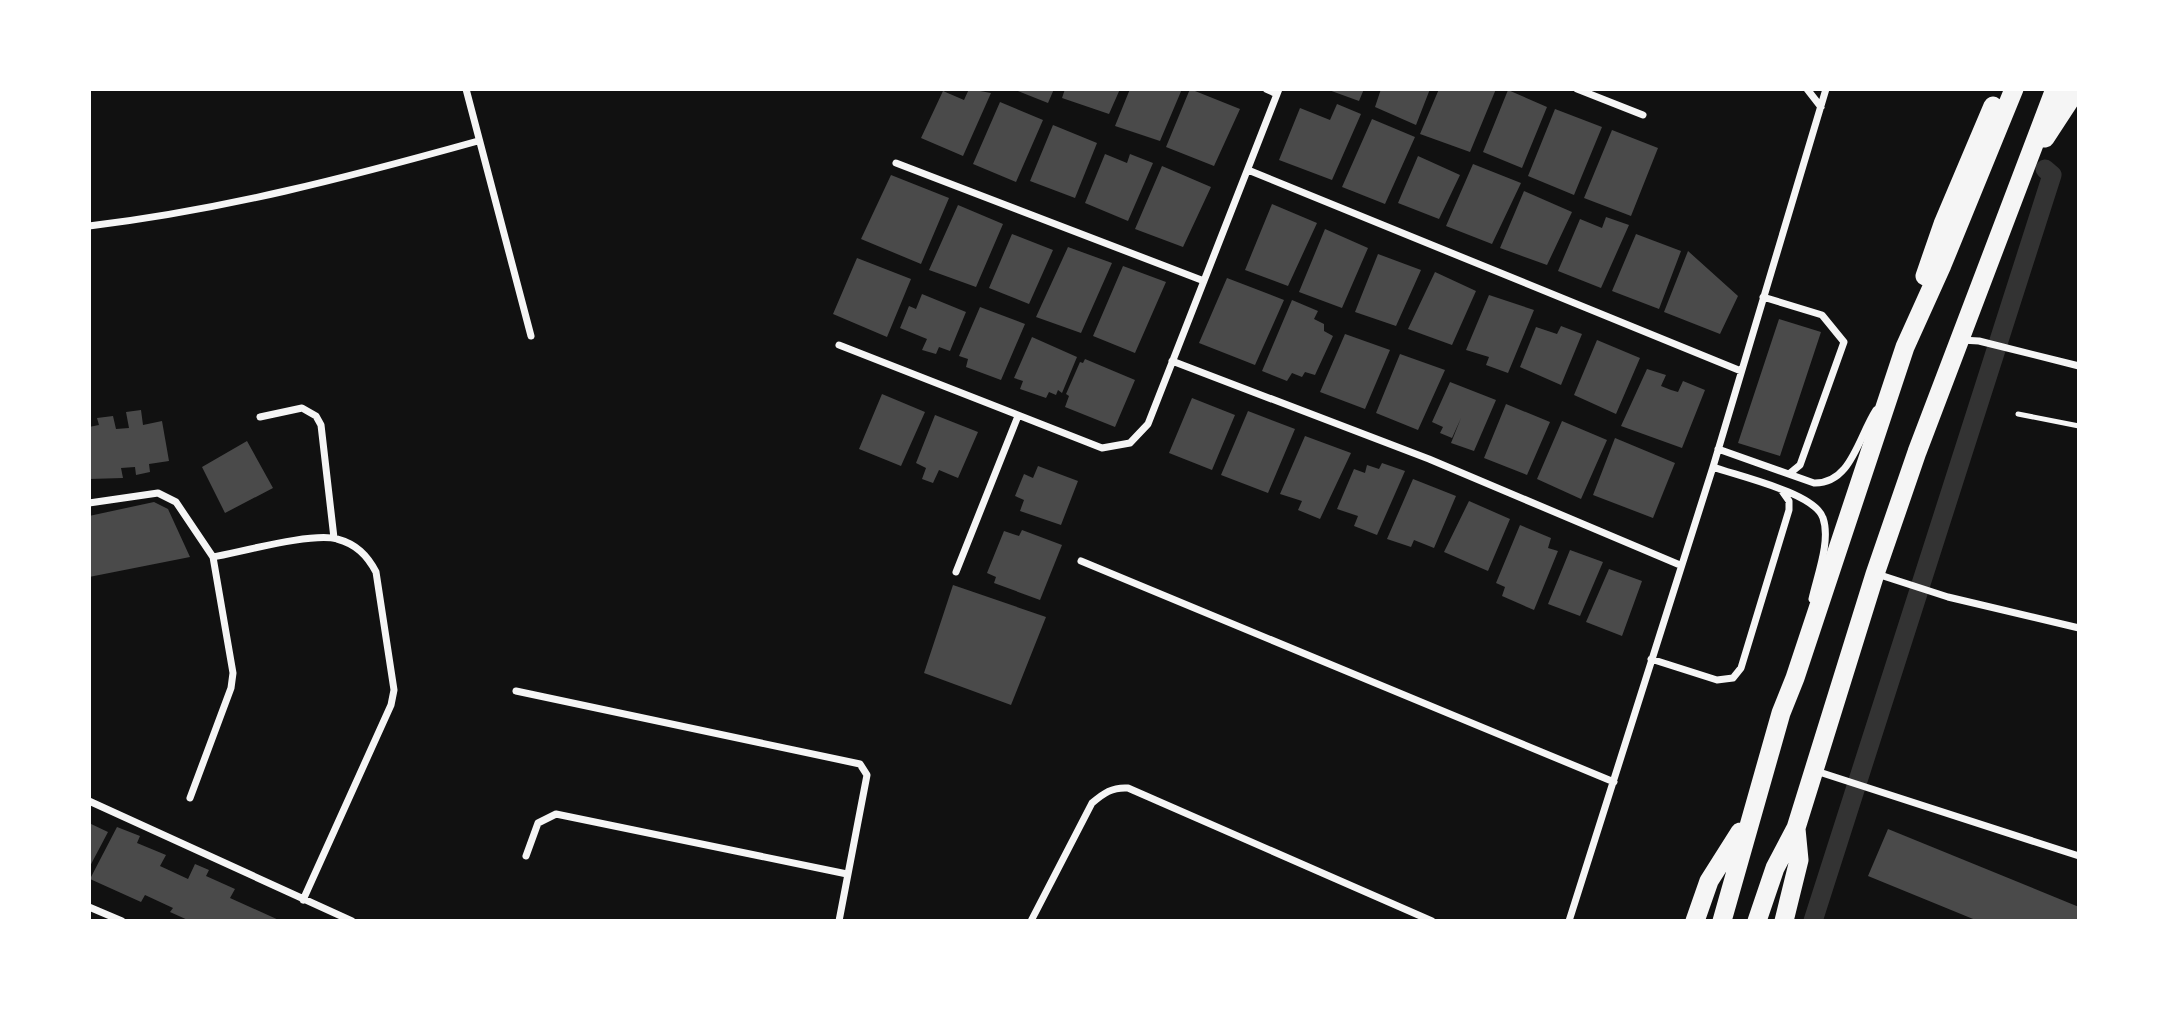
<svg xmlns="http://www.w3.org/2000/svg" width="2168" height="1010" font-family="'DM Sans',sans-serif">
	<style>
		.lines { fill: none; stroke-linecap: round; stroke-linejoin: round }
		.canal { stroke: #333; stroke-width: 19 }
		.building { fill: #4a4a4a }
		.service { stroke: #f5f5f5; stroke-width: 5 }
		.minor { stroke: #f5f5f5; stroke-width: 7 }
		.trunk { stroke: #f5f5f5; stroke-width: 19 }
	</style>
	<rect width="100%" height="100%" fill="#111"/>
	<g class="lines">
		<!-- canal -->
		<path class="canal" d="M1813 921 2052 175 2045 169"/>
	</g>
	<!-- building -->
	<path class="building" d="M969 89 991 93 963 156 921 138 943 91 964 100Z
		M1013 89H1054L1048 103Z
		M1065 89H1120L1109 114 1062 98Z
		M1130 89H1182L1160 141 1115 126Z
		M1190 89 1240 109 1214 166 1166 147Z
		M1326 89H1364L1359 101Z
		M1381 89H1430L1416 125 1375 107Z
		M1439 89H1496L1470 152 1420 134Z
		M1508 90 1547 107 1522 168 1483 152Z
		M1000 102 1043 120 1016 182 973 164Z
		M1337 104 1361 114 1332 180 1279 160 1300 108 1330 120Z
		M1555 109 1602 127 1574 195 1528 176Z
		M1372 119 1415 137 1385 204 1342 187Z
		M1053 125 1097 143 1075 198 1030 181Z
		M1612 130 1658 148 1631 216 1584 198Z
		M1105 154 1127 163 1130 154 1153 163 1128 221 1085 203Z
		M1418 156 1460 175 1439 219 1398 203Z
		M1473 164 1521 183 1492 244 1446 226Z
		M1162 166 1211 187 1183 247 1135 229Z
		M891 175 949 198 921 264 861 239Z
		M1524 191 1572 212 1547 265 1500 248Z
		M1272 204 1317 223 1288 286 1245 270Z
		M958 205 1003 224 976 287 929 270Z
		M1606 217 1629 225 1601 288 1558 271 1580 219 1602 228Z
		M1325 229 1368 248 1342 308 1299 292Z
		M1012 234 1053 250 1029 304 989 288Z
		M1636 234 1681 251 1659 309 1612 291Z
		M1068 247 1112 263 1081 333 1036 317Z
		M1688 251 1738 296 1720 334 1664 312Z
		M1378 254 1421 270 1396 326 1355 312Z
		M857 258 911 279 887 337 833 314Z
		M1123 266 1166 282 1135 353 1093 336Z
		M1435 272 1476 291 1452 345 1408 329Z
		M1227 278 1284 300 1255 365 1199 343Z
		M922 294 966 312 950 351 939 347 936 354 922 350 927 339 900 328 909 306 916 309Z
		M1489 295 1534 310 1508 373 1486 365 1489 357 1466 350Z
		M1292 300 1318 311 1314 319 1324 324V331L1333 336 1315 375 1305 372 1302 377 1292 373 1287 381 1262 371Z
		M980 307 1025 324 1001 380 966 367 968 359 959 356Z
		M1779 319 1821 332 1780 456 1738 443Z
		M1561 326 1582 334 1561 385 1520 367 1536 327 1557 334Z
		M1345 334 1390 350 1365 409 1320 392Z
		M1032 337 1077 357 1062 393 1058 390 1056 395 1049 392 1046 398 1020 389 1023 381 1014 378Z
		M1597 340 1640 358 1616 414 1574 395Z
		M1400 354 1445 370 1418 430 1376 413Z
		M1085 359 1135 380 1115 427 1065 407 1069 396 1066 394 1080 362 1083 363Z
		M1647 369 1666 375 1661 386 1671 390 1678 392 1683 381 1705 390 1682 448 1621 426Z
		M1450 382 1496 400 1474 451 1451 443 1461 418 1452 438 1440 433 1443 427 1432 422Z
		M882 394 925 412 901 466 859 449Z
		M1192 398 1235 415 1212 470 1169 453Z
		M1506 404 1550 422 1527 475 1484 458Z
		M141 410 143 425 162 421 169 461 149 464 150 472 136 475 135 467 121 468 123 478 89 479V427L99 425 97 418 113 416 116 429 129 428 126 412Z
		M1248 411 1295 429 1268 493 1221 475Z
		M935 415 978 432 958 478 939 470 933 483 922 479 926 468 916 463Z
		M1562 421 1607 440 1581 499 1537 479Z
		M1305 436 1351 453 1320 519 1298 510 1302 501 1280 494Z
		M1615 438 1675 463 1653 518 1593 495Z
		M247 441 273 488 225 513 202 467Z
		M1382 463 1405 471 1377 535 1354 526 1358 516 1337 509 1354 469 1365 473 1367 465 1379 469Z
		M1038 466 1078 481 1061 525 1020 511 1024 500 1015 496 1024 474 1033 478Z
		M1413 479 1456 496 1434 548 1414 540 1411 547 1387 539Z
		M1469 501 1510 519 1488 571 1444 552Z
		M154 502 168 509 190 557 89 577V516Z
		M1520 525 1551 538 1548 548 1558 551 1534 610 1502 596 1505 587 1496 583Z
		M1022 530 1062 545 1040 600 994 583 996 577 987 573 1004 531 1019 536Z
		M1570 550 1603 562 1580 616 1548 604Z
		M1609 569 1642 581 1622 636 1586 622Z
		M953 585 1046 617 1011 705 924 673Z
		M89 823 108 832 89 868Z
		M117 827 140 836 137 843 166 855 160 866 188 879 195 864 209 870 206 876 235 889 230 898 281 921H190L170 912 173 908 145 895 141 902 90 879Z
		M1888 829 2079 907V921H1978L1868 876Z"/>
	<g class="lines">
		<!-- service -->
		<path class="service" d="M2018 414 2079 426"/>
		<!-- minor -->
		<path class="minor" d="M466 89 531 336
			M1266 89 1277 94
			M1577 89 1643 115
			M1807 89 1821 107
			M896 163 1204 281
			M1248 170 1741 371
			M89 226C223 210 349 177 478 141
			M1763 297 1822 315 1844 342 1800 465 1789 474
			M1961 340 1979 341 2079 366
			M839 345 1102 448 1130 443 1148 424 1279 89
			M1172 361 1429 459 1680 565
			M260 417 302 408 316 416 321 425 334 538
			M1718 449 1814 483C1851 484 1858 438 1876 410
			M1713 467C1738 476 1815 493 1823 518 1831 541 1817 576 1812 599
			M89 503 158 493 176 502 213 557 233 673 231 688 190 798
			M213 557C241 552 313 532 337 539 356 544 367 555 376 572L394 690 391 705 303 900
			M1081 561 1614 782
			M956 572 1018 416
			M1877 574 1948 597 2079 628
			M1651 659 1717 680 1733 678 1741 668 1789 510V501L1782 491
			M516 691 860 764 867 775 839 921
			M1816 771 2079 856
			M89 801 352 921
			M526 856 538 823 556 814 847 874
			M89 907 122 921
			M1031 921 1092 803C1104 793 1112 787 1128 788L1432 921
			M1569 921 1713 467 1826 89"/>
		<!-- trunk -->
		<path class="trunk" d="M2045 138 2077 89
			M1925 276 1943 224 1993 106
			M1695 921 1709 881 1740 832
			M1722 921 1781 713 1795 678 1905 347 1942 265 2014 89
			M1757 921 1775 868 1796 828 1875 574 1917 452 2055 89
			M1784 921 1799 860 1796 829"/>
	</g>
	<!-- border -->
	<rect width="2168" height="1010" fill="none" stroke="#ffffff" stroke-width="182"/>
</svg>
